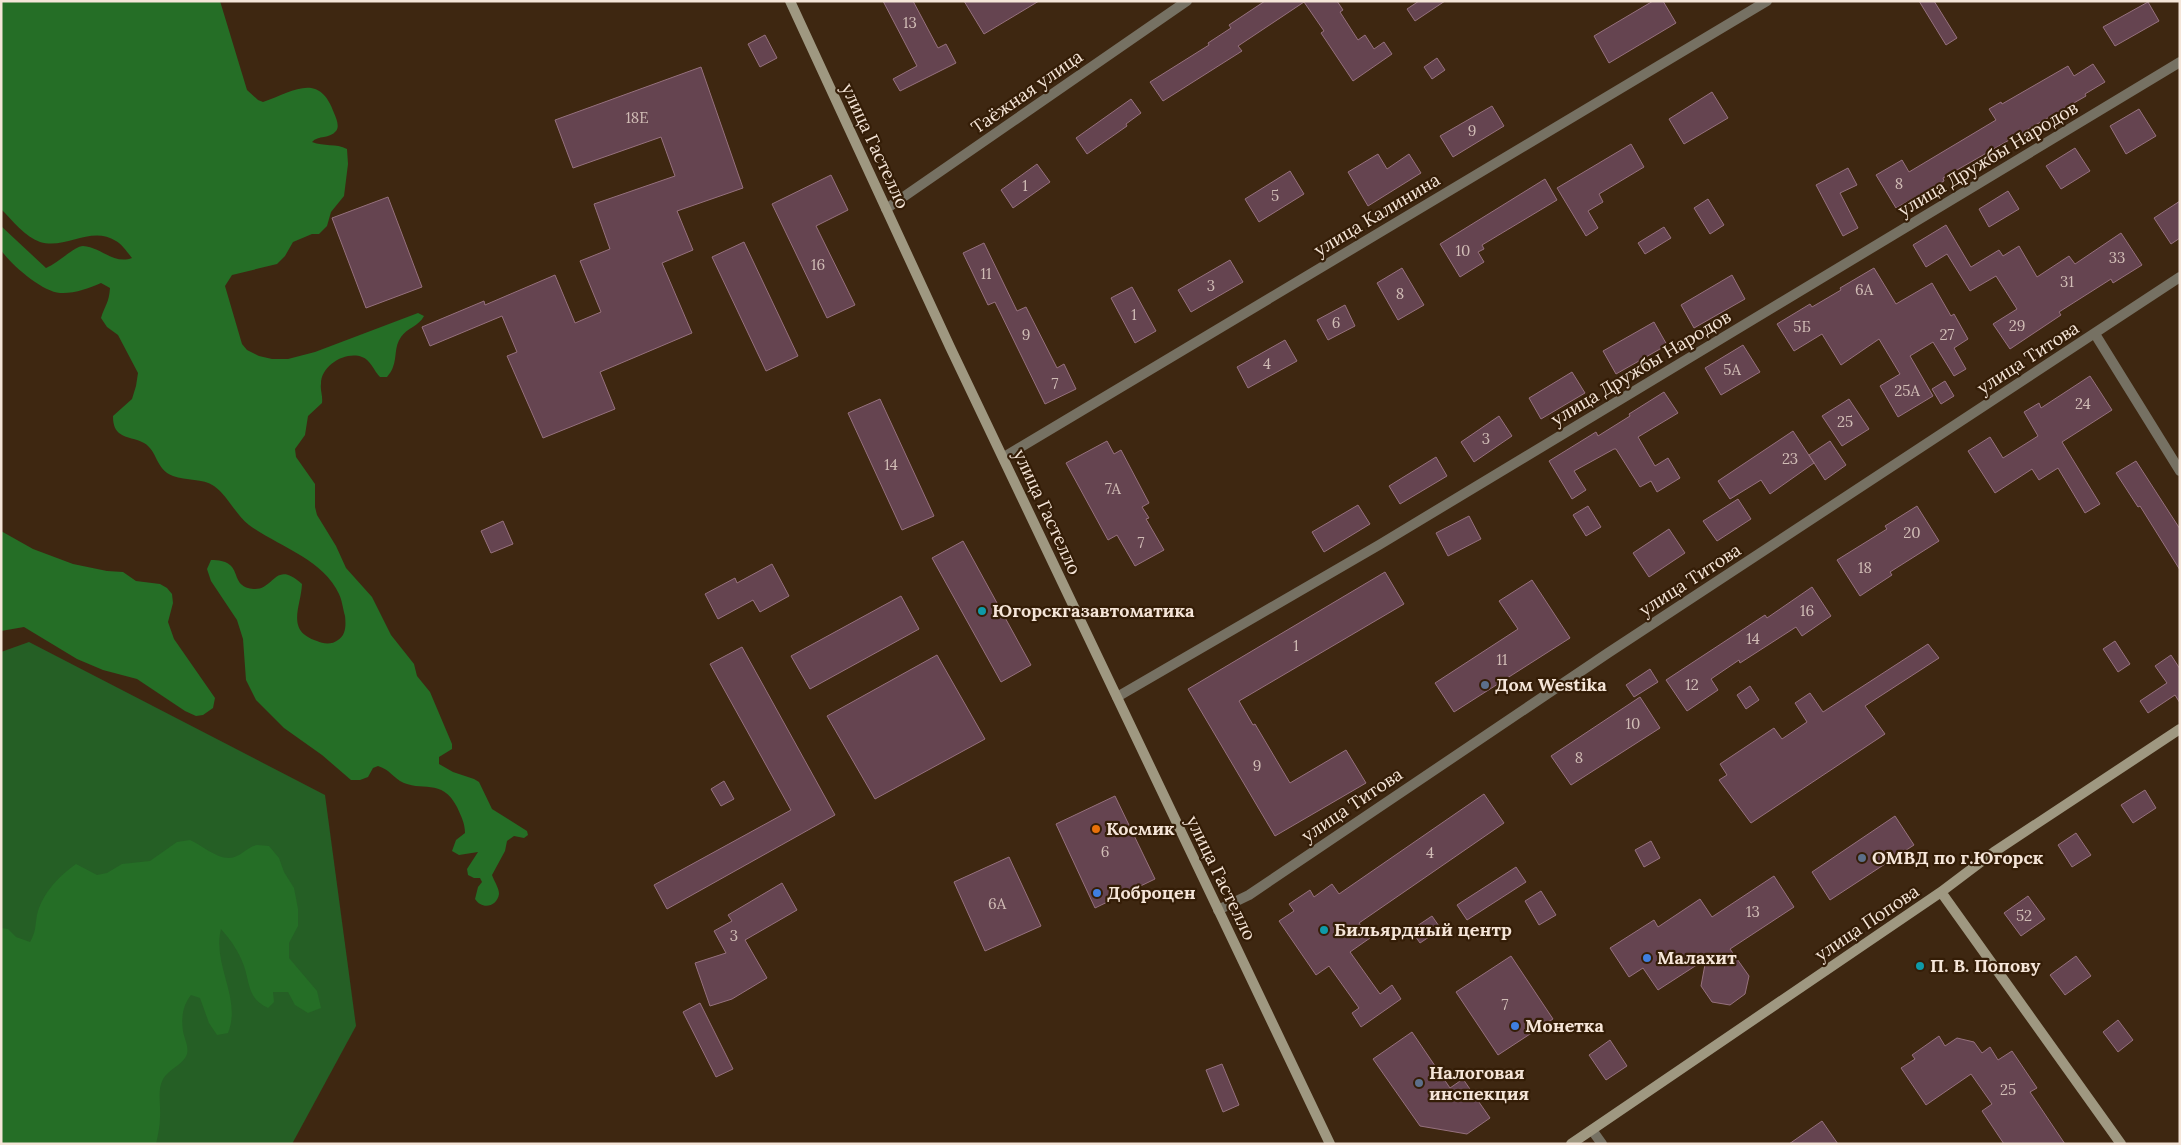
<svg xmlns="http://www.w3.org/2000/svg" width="2181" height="1145" font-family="Lora,serif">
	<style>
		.green { fill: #255f25 }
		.forest { fill: #256e26 }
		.building { fill: #654450; stroke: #96717e }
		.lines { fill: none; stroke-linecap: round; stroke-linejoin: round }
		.street { stroke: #767163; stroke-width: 10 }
		.secondary { stroke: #9f9881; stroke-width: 10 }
		.culture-dot { fill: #0f9aa8; stroke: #341d07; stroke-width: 2 }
		.service-dot { fill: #5c6f8a; stroke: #341d07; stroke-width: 2 }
		.food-dot { fill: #e8710a; stroke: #341d07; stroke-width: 2 }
		.shop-dot { fill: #3f7fe0; stroke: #341d07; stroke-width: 2 }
		.labels { text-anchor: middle; stroke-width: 4.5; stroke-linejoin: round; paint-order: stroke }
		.number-label { font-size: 15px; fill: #d1bdb6 }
		.street-label { font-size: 18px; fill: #f5e5d8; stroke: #341d07 }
		.poi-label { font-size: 18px; font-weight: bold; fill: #f5e5d8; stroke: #341d07; text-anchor: start }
	</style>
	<rect width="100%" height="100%" fill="#3e2711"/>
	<!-- green -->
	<path class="green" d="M29 642 325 795 356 1026 292 1144H1V652Z"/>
	<!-- forest -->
	<path class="forest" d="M1 1H220L247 90 258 100 263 102C293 92 319 71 334 113 336 118 340 126 336 131 330 139 318 135 312 142 324 147 336 143 347 149L348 164 344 196 331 212 327 226 319 234H312L293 242 285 256 277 264 232 275 225 286 242 344 247 350 259 356 272 359H288L315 352 418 313 424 316C419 326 407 328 401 337 394 347 397 357 393 367 392 371 389 374 387 377H380C374 371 370 359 362 357 346 351 321 365 321 384 320 390 323 396 322 403L308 416 305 435 295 449 296 457 315 484V507L317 515 336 546 346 568 372 597 391 635 414 664 417 676 430 692 452 744V749L439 757V764L453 772 474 779 479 782 492 809 527 831 528 835 524 838 514 836 507 841 505 851 492 875C494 881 499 888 499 894 497 907 482 910 475 899L478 887 482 882 480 878H474L468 875 467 869 478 852 459 855 452 851 456 840 465 833C465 823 461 816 457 807 442 777 421 793 400 781 391 775 391 771 378 766L373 768 368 777 360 780H351L322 755 284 728 256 700 246 680 243 639 237 620 211 581 207 569 211 560C244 560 229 582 248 588 275 596 272 557 302 584 301 607 285 631 317 641 323 644 332 645 338 640 346 635 346 625 345 616 343 609 342 600 339 594 323 559 278 546 249 525 235 514 228 496 214 486 203 478 186 481 173 476 155 469 158 451 144 443 136 438 127 439 119 433 114 429 113 422 113 416L132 399 136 386 138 373 118 335 107 327 101 318C105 305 109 303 110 288L101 283C90 288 73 294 60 293 43 292 11 265 1 250V226L46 268C58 263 75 246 83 246 101 247 114 265 132 258 127 252 122 244 116 241 91 225 66 250 40 242 25 237 12 220 1 209Z
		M1 531 33 549 73 564 107 571 123 572 136 581 160 584 167 588 172 594 173 603 168 622 174 639 215 698 213 708 203 715 196 716 185 711 137 679 103 670 77 659 24 627 1 631Z
		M190 840C202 845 215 858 229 858 240 858 248 846 257 845 261 845 266 846 269 846L279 858 284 872 294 888 298 909V926L289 943V958L317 991 321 1008 308 1013 295 1005 288 992H273L274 1002 268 1008C248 999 250 984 244 966 239 952 231 940 221 929 212 965 242 998 228 1033L217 1035 209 1023 200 998 191 995C183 1005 181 1017 183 1031 184 1038 189 1046 187 1054 184 1064 169 1069 163 1079 157 1090 161 1105 160 1117 160 1126 158 1135 156 1144H1V928L8 929 16 937 30 942C36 932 35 926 37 915 42 894 58 877 76 864L97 875 107 873 122 864 150 861 177 842Z"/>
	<!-- building -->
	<path class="building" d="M883 1H913L938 48 946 44 956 63 900 91 893 79 917 66Z
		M964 1H1039L984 34Z
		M1265 1H1337L1343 10 1340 12 1358 40 1365 35 1374 49 1384 42 1392 54 1353 81 1321 33 1324 31 1304 2 1238 46 1242 51 1163 101 1150 82 1209 45 1208 43 1231 28 1229 25Z
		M1419 1H1445L1415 21 1407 9Z
		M1653 1H1663L1676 23 1609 63 1594 36Z
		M1919 1H1934L1957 38 1946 45Z
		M2148 2 2159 21 2115 46 2103 27Z
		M765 35 777 58 760 67 748 44Z
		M1437 58 1445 70 1432 79 1424 67Z
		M2093 64 2105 82 2085 94 2086 96 1943 178 1944 181 1896 208 1876 175 1902 160 1909 172 1996 120 1989 109 2001 102 2002 104 2068 66 2074 76Z
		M701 67 743 188 677 211 693 250 662 263 692 333 600 372 615 409 543 438 507 356 517 352 502 316 430 346 422 327 484 301 485 305 555 275 575 323 601 312 580 261 610 249 594 204 675 176 661 137 573 168 555 120Z
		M1712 92 1728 118 1684 144 1669 119Z
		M1131 99 1141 113 1126 124 1127 126 1087 154 1076 138Z
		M1492 106 1504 126 1453 157 1440 136Z
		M2139 109 2156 136 2126 154 2110 126Z
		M1631 144 1644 167 1599 194 1603 202 1588 211 1598 228 1586 236 1557 188Z
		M2075 148 2090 171 2061 189 2046 166Z
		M1378 154 1387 169 1409 154 1421 173 1368 206 1348 172Z
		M1037 164 1050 182 1013 208 1001 190Z
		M1848 168 1857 185 1840 193 1858 228 1843 236 1816 185Z
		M1290 171 1304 194 1259 222 1245 199Z
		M831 175 848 210 816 226 855 305 827 318 772 204Z
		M1545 179 1557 200 1482 245 1484 249 1478 252 1484 262 1460 277 1440 244Z
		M2008 191 2019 209 1989 227 1979 209Z
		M388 197 422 287 366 308 332 218Z
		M1708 199 1724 225 1710 234 1694 208Z
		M2180 201V238L2171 244 2154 218Z
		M1946 225 1971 267 1999 250 2003 256 2019 246 2037 277 2069 256 2075 264 2121 233 2142 265 2113 283 2111 279 2059 312 2061 315 2010 349 1993 324 2017 309 1996 276 1970 291 1947 254 1926 267 1913 245Z
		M1664 227 1671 238 1645 254 1638 243Z
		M744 242 798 356 766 371 712 257Z
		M984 243 1017 311 1026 307 1057 368 1064 364 1076 389 1045 404 995 302 988 305 963 253Z
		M1230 260 1243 282 1191 312 1178 290Z
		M1402 268 1424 305 1398 320 1377 283Z
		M1874 268 1896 304 1932 283 1951 316 1954 314 1968 339 1954 348 1966 369 1954 376 1933 342 1910 356 1933 396 1898 417 1880 386 1900 374 1879 339 1841 365 1822 334 1794 351 1777 324 1810 304 1812 307 1841 290 1840 288Z
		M1732 275 1745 299 1694 328 1681 305Z
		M1132 287 1156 331 1135 343 1111 298Z
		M1345 305 1355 326 1328 340 1317 320Z
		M1654 322 1667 345 1616 374 1603 351Z
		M1285 340 1297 361 1248 388 1237 367Z
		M1743 345 1760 372 1721 395 1705 368Z
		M1572 372 1585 393 1541 419 1529 398Z
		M2090 376 2112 410 2062 442 2100 504 2085 513 2058 468 2039 480 2032 469 1995 493 1968 451 1990 437 2003 458 2038 436 2024 412 2039 403 2041 408Z
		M1945 381 1954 396 1941 404 1932 389Z
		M1664 392 1678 413 1638 437 1655 466 1668 458 1680 478 1657 492 1651 481 1640 487 1616 449H1614L1574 471 1586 490 1572 499 1549 461 1596 432 1598 436 1630 416 1629 414Z
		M880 399 934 516 902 530 848 413Z
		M1849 399 1869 429 1842 446 1822 416Z
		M1499 416 1512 436 1474 462 1461 442Z
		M1793 431 1814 463 1770 494 1761 480 1730 499 1718 481Z
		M1107 441 1114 454 1121 450 1149 503 1142 507 1149 518 1146 519 1164 550 1135 566 1117 535 1108 540 1066 463Z
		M1830 441 1846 465 1825 480 1809 455Z
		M1436 457 1447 476 1400 504 1389 486Z
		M2136 461 2180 529V570L2140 506 2138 507 2116 473Z
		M1738 499 1751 519 1717 541 1703 521Z
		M1358 505 1370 524 1324 552 1312 532Z
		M1588 506 1601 527 1586 536 1573 515Z
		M1917 506 1939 541 1890 572 1892 575 1860 596 1837 560 1887 529 1885 526Z
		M1469 516 1481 539 1448 556 1436 533Z
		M503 521 513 544 491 553 481 531Z
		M1669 529 1685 553 1649 577 1633 553Z
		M963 541 1031 665 1001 682 932 558Z
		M772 564 789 596 760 612 753 600 718 619 705 594 735 578 737 583Z
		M1385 572 1404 604 1239 701 1253 725 1255 724 1290 783 1346 750 1366 783 1275 836 1188 689Z
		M1532 580 1570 638 1454 712 1435 683 1518 629 1499 601Z
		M1812 587 1831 616 1802 636 1796 627 1740 663 1739 660 1711 679 1718 690 1687 711 1666 680 1765 615 1767 618Z
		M901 596 919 629 810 689 791 656Z
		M2115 641 2130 664 2118 672 2103 649Z
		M1928 644 1939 658 1865 706 1885 734 1751 823 1719 780 1727 775 1720 764 1774 728 1782 739 1807 722 1795 703 1810 693 1823 712Z
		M742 647 835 815 667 909 654 885 791 810 710 664Z
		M937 655 985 739 875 799 827 716Z
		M2171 655 2180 669V703L2175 695 2148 713 2140 701 2167 683 2155 666Z
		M1650 669 1658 682 1634 697 1626 685Z
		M1750 686 1759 700 1746 709 1737 695Z
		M1640 697 1660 728 1571 785 1551 756Z
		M724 781 734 799 721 806 711 789Z
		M2145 790 2156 808 2133 823 2121 805Z
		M1484 794 1504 823 1359 923 1370 938 1350 952 1380 994 1392 985 1401 999 1361 1027 1352 1013 1359 1008 1329 966 1316 975 1279 921 1294 911 1289 904 1310 890 1314 897 1332 884 1339 894Z
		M1115 796 1155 879 1095 908 1056 824Z
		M1895 816 1914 845 1830 900 1812 872Z
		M2076 833 2091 855 2072 867 2058 845Z
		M1651 841 1660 858 1644 867 1635 850Z
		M1009 857 1041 926 985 951 954 882Z
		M1516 867 1526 882 1467 920 1457 905Z
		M1774 876 1794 907 1730 949 1749 976 1745 994 1730 1005 1712 1002 1701 986 1706 959 1658 990 1643 968 1629 977 1610 948 1654 920 1658 927 1700 899 1712 917Z
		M782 883 797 910 745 940 767 978 732 999 710 1006 695 963 726 953 714 931 732 921 728 915Z
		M1541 891 1556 915 1539 925 1525 901Z
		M2028 896 2045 919 2021 936 2004 913Z
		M1432 916 1441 929 1420 943 1411 930Z
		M1511 956 1553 1019 1498 1055 1456 992Z
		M2076 956 2091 976 2065 995 2050 975Z
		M700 1003 733 1069 716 1077 683 1012Z
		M2118 1020 2133 1040 2118 1052 2103 1032Z
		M1412 1032 1450 1088 1463 1079 1490 1118 1467 1134 1420 1126 1373 1059Z
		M1939 1036 1945 1046 1957 1038 1974 1042 1982 1053 1990 1047 1998 1060 2012 1051 2037 1088 2030 1092 2065 1144H2004L1982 1111 1992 1104 1971 1074 1926 1105 1901 1068 1915 1059 1912 1055Z
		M1610 1040 1627 1066 1606 1080 1589 1055Z
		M1222 1064 1239 1105 1223 1112 1206 1070Z
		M1822 1121 1838 1144H1789Z"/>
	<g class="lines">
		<!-- street -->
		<path class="street" d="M886 209 1187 1
			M2095 334 2180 471
			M1004 457 1767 1
			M1117 697 1379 545 2180 62
			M1218 910 1249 895 1608 653 2180 277
			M1592 1130 1602 1144"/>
		<!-- secondary -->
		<path class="secondary" d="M790 1 950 347 1330 1144
			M1941 892 2121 1144
			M1571 1144 1941 892 1994 852 2180 729"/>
	</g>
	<!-- markers -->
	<g class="culture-dot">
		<circle cx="982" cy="611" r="5"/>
		<circle cx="1324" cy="930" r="5"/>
		<circle cx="1920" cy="966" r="5"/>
	</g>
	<g class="service-dot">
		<circle cx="1485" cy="685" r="5"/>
		<circle cx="1862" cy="858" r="5"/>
		<circle cx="1419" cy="1083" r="5"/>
	</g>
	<circle class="food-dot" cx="1096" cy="829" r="5"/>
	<g class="shop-dot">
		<circle cx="1097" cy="893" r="5"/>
		<circle cx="1647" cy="958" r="5"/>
		<circle cx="1515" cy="1026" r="5"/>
	</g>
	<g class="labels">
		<!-- number labels -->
		<g class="number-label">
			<text x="910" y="28">13</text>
			<text x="637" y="123">18Е</text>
			<text x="1472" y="136">9</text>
			<text x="1899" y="189">8</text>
			<text x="1025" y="191">1</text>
			<text x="1275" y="201">5</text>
			<text x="1463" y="256">10</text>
			<text x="2117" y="263">33</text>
			<text x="818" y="270">16</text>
			<text x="986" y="279">11</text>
			<text x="2067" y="287">31</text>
			<text x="1211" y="291">3</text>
			<text x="1864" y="295">6А</text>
			<text x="1400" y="299">8</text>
			<text x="1134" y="320">1</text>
			<text x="1336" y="328">6</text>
			<text x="2017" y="331">29</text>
			<text x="1802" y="332">5Б</text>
			<text x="1026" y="340">9</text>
			<text x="1947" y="340">27</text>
			<text x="1267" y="369">4</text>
			<text x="1732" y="375">5А</text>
			<text x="1055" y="389">7</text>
			<text x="1907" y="396">25А</text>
			<text x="2083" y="409">24</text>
			<text x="1845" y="427">25</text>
			<text x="1486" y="444">3</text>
			<text x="1790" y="464">23</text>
			<text x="891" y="470">14</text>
			<text x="1113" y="494">7А</text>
			<text x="1912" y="538">20</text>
			<text x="1141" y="548">7</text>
			<text x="1865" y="573">18</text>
			<text x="1807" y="616">16</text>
			<text x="1753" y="644">14</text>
			<text x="1296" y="651">1</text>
			<text x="1502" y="665">11</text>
			<text x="1692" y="690">12</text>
			<text x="1633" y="729">10</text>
			<text x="1579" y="763">8</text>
			<text x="1257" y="771">9</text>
			<text x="1105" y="857">6</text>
			<text x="1430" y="858">4</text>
			<text x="997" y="909">6А</text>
			<text x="1753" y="917">13</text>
			<text x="2024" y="921">52</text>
			<text x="734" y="941">3</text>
			<text x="1505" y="1010">7</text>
			<text x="2008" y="1095">25</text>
		</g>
		<!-- street labels -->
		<g class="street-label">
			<text transform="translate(1027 92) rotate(-35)" y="6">Таёжная улица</text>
			<text transform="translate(875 146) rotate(65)" y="6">улица Гастелло</text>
			<text transform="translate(1988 159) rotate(-31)" y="6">улица Дружбы Народов</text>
			<text transform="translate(1377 215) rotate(-31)" y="6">улица Калинина</text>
			<text transform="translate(2028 358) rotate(-33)" y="6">улица Титова</text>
			<text transform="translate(1641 368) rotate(-31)" y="6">улица Дружбы Народов</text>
			<text transform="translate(1047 512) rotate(65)" y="6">улица Гастелло</text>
			<text transform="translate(1690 580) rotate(-33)" y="6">улица Титова</text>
			<text transform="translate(1352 805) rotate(-34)" y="6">улица Титова</text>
			<text transform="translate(1221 878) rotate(64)" y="6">улица Гастелло</text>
			<text transform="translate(1867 923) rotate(-34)" y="6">улица Попова</text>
		</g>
		<!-- poi labels -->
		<g class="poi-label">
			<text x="992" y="617">Югорскгазавтоматика</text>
			<text x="1495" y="691">Дом Westika</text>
			<text x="1106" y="835">Космик</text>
			<text x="1872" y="864">ОМВД по г.Югорск</text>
			<text x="1107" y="899">Доброцен</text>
			<text x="1334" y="936">Бильярдный центр</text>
			<text x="1657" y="964">Малахит</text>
			<text x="1930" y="972">П. В. Попову</text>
			<text x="1525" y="1032">Монетка</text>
			<text x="1429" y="1079">Налоговая<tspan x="1429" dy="21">инспекция</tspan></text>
		</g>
	</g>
	<!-- border -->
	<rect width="2181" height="1145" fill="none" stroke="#f5e5d8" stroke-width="5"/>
</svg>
